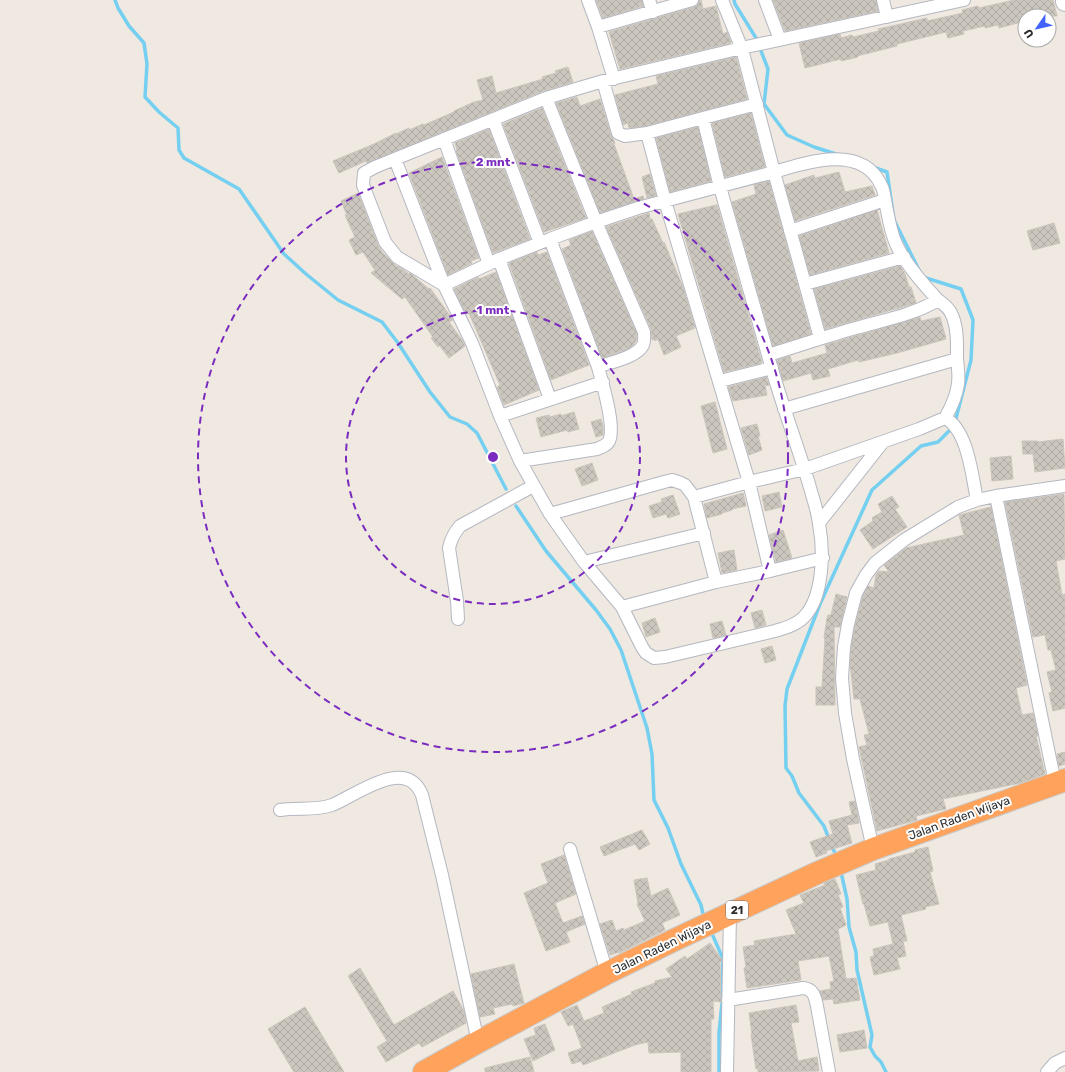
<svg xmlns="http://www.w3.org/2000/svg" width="1065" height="1072" font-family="Rubik,sans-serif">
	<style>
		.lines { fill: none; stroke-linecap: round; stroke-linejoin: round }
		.stream { stroke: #75cff0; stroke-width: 3.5 }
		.building { fill: url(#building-cross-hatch); stroke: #cbc5ba }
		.street-casing { stroke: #b4b7c1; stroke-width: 14 }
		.secondary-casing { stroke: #b4b7c1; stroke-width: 20 }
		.highway-casing { stroke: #c9c9c9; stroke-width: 24 }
		.street { stroke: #fff; stroke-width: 12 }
		.secondary { stroke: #fff; stroke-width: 18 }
		.highway { stroke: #ffa35c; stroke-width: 22 }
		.ring { fill: none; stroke: #7b2cbf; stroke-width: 2; stroke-dasharray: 7 5 }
		.labels { text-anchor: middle; stroke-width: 4; stroke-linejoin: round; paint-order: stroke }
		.shield { fill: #fff; stroke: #6d6d6d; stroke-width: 1 }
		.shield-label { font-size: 11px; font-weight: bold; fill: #2e2e2e }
		.street-label { font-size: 12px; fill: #2e2e2e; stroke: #fff }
		.centre { fill: #7b2cbf; stroke: #fff; stroke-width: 2 }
		.ring-label { font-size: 12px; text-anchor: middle; font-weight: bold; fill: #7b2cbf; stroke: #fff; stroke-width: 4; stroke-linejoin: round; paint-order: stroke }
	</style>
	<defs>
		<pattern id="building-cross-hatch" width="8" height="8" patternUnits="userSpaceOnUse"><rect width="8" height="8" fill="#cbc7bf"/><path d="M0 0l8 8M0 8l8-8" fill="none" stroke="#afaba4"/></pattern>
	</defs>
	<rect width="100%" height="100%" fill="#efe9e1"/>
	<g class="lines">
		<!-- stream -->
		<path class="stream" d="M115 0 118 8 129 26 144 43 147 64 145 97 159 112 178 128 179 150 184 158 239 189 284 254 306 274 338 300 382 322 398 343 430 392 450 417 467 424 477 433 506 489
			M734 0 735 4 756 38 768 69 764 104 787 135 814 147 839 155
			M873 167 887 172 894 220 919 270
			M516 506 546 551 596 610 610 629 621 650 647 728 652 754 654 800 668 828 681 864 701 905 703 914
			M829 839 824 826 799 793 792 776 786 768 785 706 787 689 820 604 872 490 921 446 938 442 954 426 971 360 973 320 961 289 923 277
			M831 845 835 853
			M841 872 847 899 849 927 856 952 857 970 872 1035 870 1047 875 1056 881 1062 886 1072
			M713 936 723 959 722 1003 719 1033V1072"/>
	</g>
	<!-- building -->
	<path class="building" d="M596 0H642L643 6 603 18Z
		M699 0H701L703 9 716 6 723 34 727 32 731 43 620 69 609 32 694 7 698 5Z
		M773 0H876L878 11 785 31Z
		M1014 0H1053L1057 16H1025V21L999 28 998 25 985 28V26L963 31 964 34 948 38 946 32 897 44V46L857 56 858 57 841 61V59L805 68 799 43 840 34 841 38 852 35 853 37 879 31 878 29 892 26 927 18V21L963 13 962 10 978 6 979 8Z
		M736 57 747 99 646 126 629 128 628 123 623 125 615 95 658 84 656 76Z
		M568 67 573 82 543 91 367 163 366 161 339 173 333 161 374 144 396 133V134L409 128V130L423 124 424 125 454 112V111L474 102 483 100 477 80 492 76 496 93 543 79 542 77 556 73 555 71Z
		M577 97 580 106 600 99 611 135 615 143 614 144 634 199 643 196 644 199 600 213 556 103Z
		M542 108 586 218 544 232 503 124Z
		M751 113 765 167 725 177 712 123Z
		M698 127 711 181 670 192 656 138Z
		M489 129 530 239 493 253 456 151 457 150 455 143Z
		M442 157 479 258 471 261 472 263 448 275 409 173Z
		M839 172 845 192 872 186 875 195 795 221 785 185 814 175 815 178Z
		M650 174 656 196 647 198 642 177Z
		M769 181 811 334 773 346 732 202 756 194 754 185Z
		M358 193 378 245 383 253 397 267 398 266 409 274 410 273 429 289 430 288 453 320 449 322 462 340 465 346 449 358 439 345 438 347 431 338 433 337 405 297 402 299 371 273 375 270 363 252 356 255 349 240 355 237 345 215H347L341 201Z
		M716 205H717L762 363 724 372 678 214Z
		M877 210 889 253 810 275 799 236Z
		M649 213 650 219H652L663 243 664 242 683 287 695 328 676 336 681 347 664 355 658 339 655 341 654 339 652 340 651 329 606 227Z
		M1054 223 1060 243 1033 250 1027 231Z
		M592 231 637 334 636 341 631 347 602 358 562 249 571 245 569 240Z
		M537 252 538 255 547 252 589 365 551 380 509 263Z
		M900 266 905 274 909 287H911L916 303 825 329 814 289Z
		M496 272 539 390 504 405 497 387 500 385 469 313 466 314 454 289 478 277 479 279Z
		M920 317 921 321 940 317 946 339 897 353 859 362 858 360 828 369 830 376 813 380 811 373 783 381 777 360 790 356 792 363 827 353 825 345Z
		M766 377 769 385 765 386 767 395 733 401 728 387Z
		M715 402 727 449 713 453 701 406Z
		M574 412 579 429 568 432 567 430 541 437 536 418 549 415 550 417 561 414V416Z
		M601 419 603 426V435L596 437 591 422Z
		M757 424 760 436H758L762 450 749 455 741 428Z
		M1063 439 1065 468 1035 472 1033 454H1023L1022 441H1038V442Z
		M1011 456 1013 479 992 481 990 458Z
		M592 463 598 480 582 486 575 469Z
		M779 492 782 507 765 511 762 496Z
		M743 493 746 506 732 509V510L722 513V514L707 518 704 504Z
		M1064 494 1065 559 1056 561 1062 595 1065 594V708L1053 711 1049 693 1052 692 1047 672 1056 670 1051 650H1048L1045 635 1033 637 1005 502Z
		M673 495 680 514 668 518 666 514 653 518 649 506 662 502 661 499Z
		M892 496 899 507 895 509 907 527 873 549 860 530 873 521 872 518 882 512 878 504Z
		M991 507 1027 685 1016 688 1022 715 1033 713 1038 736H1036L1045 774 1020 783 943 799 946 809 916 816 917 820 877 831 859 747 867 745 864 735 869 734 860 699H854L850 664 851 648 855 626 863 595 868 586 874 588 876 575 879 571 889 572 884 565 906 548 964 535 959 515Z
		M783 530 792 558 776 562 769 535Z
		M734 550 737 570 722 573 718 553Z
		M836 594 847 597 840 627H834L835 705H816V687H822L825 639 824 638 827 618 828 615H831Z
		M762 610 766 625 755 628 751 613Z
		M655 618 660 632 646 637 642 623Z
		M722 621 726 635 713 638 710 624Z
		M772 646 776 660 765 663 761 649Z
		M1065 752V764L1059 766 1057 754Z
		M855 801 859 823 847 825 852 843 826 851 827 853 816 857 810 842 833 834 829 821 852 815 849 802Z
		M642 830 650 844 639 850 635 844 604 856 600 847Z
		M928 847 933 871 930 872 939 904 925 907 926 909 901 915 907 941H903L906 956 897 958 900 969 874 975 870 957 874 956 873 949 893 944 888 922 870 926 864 904H863L856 875 876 870 875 864 889 860V859L915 852V850Z
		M564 855 576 894 555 903 563 923 582 916 585 924 566 932 570 942 546 951 524 893 548 883 541 864Z
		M647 878 651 896 668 888 680 915 662 923 665 930 619 953V952L610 955 600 924 612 920 616 931 623 928 624 930 645 921 637 904 638 903 634 880Z
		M835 879 841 894 838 895 843 907 840 908 846 925 838 929 846 979 856 978 860 1000 834 1004 833 999 823 1000 820 991 831 989 830 982 834 981 829 956 798 961 801 980 747 988 744 968 746 967 743 947 755 945 754 941 796 934 786 910 804 903 800 895 825 885 824 883Z
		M710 943 722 960 720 962 721 1002 713 1001 714 1019H711V1072H681V1052L649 1053 648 1042 635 1045 583 1065 581 1061 572 1064 568 1053 582 1048 573 1024 568 1026 561 1012 577 1005 584 1021 604 1013 602 1007 632 994 631 992 655 983V981L672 977 666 969 685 956 687 959Z
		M514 964 524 1003 513 1006 512 1004 493 1008 495 1014 480 1017 471 974Z
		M360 968 394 1025 453 991 464 1011 466 1023 422 1047 419 1043 386 1062 377 1047 387 1041 348 976Z
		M796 1005 799 1022 791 1023 798 1061 817 1057 819 1071 758 1072V1068L756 1069 754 1056 751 1034H752L749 1013Z
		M305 1007 344 1072H294L268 1029Z
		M545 1024 555 1050 533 1061 524 1039 536 1035 534 1028Z
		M864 1030 867 1048 840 1052 837 1035Z
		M530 1057 534 1072H485V1068Z"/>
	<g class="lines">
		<!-- street casing -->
		<g class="street-casing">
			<path id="street" d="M588 0 598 27 614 79
				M649 0 653 12
				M765 0 780 40
				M883 0 887 17
				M598 27 692 0
				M603 81 618 133 625 136 647 133 665 201 749 482 770 571 823 558
				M546 98 596 222 644 332C644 336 645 341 643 345 637 357 611 362 598 367
				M703 118 757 104
				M493 119 540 243
				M647 133 703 118 720 187 768 355C798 346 827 336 856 328 884 320 913 315 938 300 943 304 948 307 951 313 958 327 957 344 957 359 958 367 959 376 958 384 956 397 951 408 945 418
				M444 139 489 264
				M395 159 444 285 499 259 550 239 598 367C602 382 616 427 609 441 607 445 602 447 597 449L520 461 500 416 472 343 444 285 397 257 385 242 363 185 364 173 375 167 546 98 603 81 746 47 964 0
				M790 231 885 200C888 215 890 232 897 246 906 265 924 285 938 300
				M550 239 596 222 638 208 774 172 742 49 722 0
				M499 259 550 399
				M805 284 904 257
				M820 338 774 172C807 162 862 144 881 185 884 190 884 195 885 200
				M720 381 772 368
				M784 409 957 359
				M500 416 603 382
				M520 461 550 514 584 562 622 607 642 647 646 653 654 658 665 657 775 631C785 628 796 625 804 617 824 596 824 550 819 524 818 513 814 502 811 491 798 445 780 401 768 355
				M694 497 749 482 805 469 919 429 945 418C968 430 972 476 977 500
				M550 514 664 482 672 480 681 483 685 485 694 497 716 582
				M819 523 883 442
				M584 562 704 533
				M622 607 716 582 770 571
				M458 619 457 601 449 548C451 539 454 533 460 526L533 486
				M1055 783 996 496 1065 486
				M280 810C298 807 315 811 332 805 355 796 406 755 422 795L442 875 478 1042
				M570 849 607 973
				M873 849 853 759 845 713 842 678 844 647 848 624 856 593 866 575 875 563 904 540 958 507 977 500 996 496
				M728 1000 803 988C814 989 815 997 817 1006L829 1072
				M727 1072 730 914
				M1047 1072 1055 1063 1065 1058"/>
		</g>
		<!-- secondary casing -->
		<g class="secondary-casing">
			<path id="secondary" d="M1065 0V2"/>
		</g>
		<!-- highway casing -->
		<g class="highway-casing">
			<path id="highway" d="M424 1072 478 1042 607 973 672 941 817 873 873 849 1065 780"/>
		</g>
		<!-- street -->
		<use href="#street" class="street"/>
		<!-- secondary -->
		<use href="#secondary" class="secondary"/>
		<!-- highway -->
		<use href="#highway" class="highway"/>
	</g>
	<!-- distance rings -->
	<g class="ring">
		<circle cx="493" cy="457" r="147"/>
		<circle cx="493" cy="457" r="295"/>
	</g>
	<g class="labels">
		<!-- shield labels -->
		<rect class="shield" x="726" y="901" width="22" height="18" rx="3"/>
		<g class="shield-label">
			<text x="737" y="914">21</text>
		</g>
		<!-- street labels -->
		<g class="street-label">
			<text transform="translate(959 818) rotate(-20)" y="4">Jalan Raden Wijaya</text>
			<text transform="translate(662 947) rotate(-26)" y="4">Jalan Raden Wijaya</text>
		</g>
	</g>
	<circle cx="493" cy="457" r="6" class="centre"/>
	<g class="ring-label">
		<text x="493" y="166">2 mnt</text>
		<text x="493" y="314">1 mnt</text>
	</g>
	<!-- north arrow -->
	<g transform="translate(1037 28) rotate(236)"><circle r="19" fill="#ffffff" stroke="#ababab"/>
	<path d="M0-3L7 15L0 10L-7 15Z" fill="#4264fb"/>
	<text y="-6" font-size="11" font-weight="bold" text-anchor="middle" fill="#2e2e2e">U</text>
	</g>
</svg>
